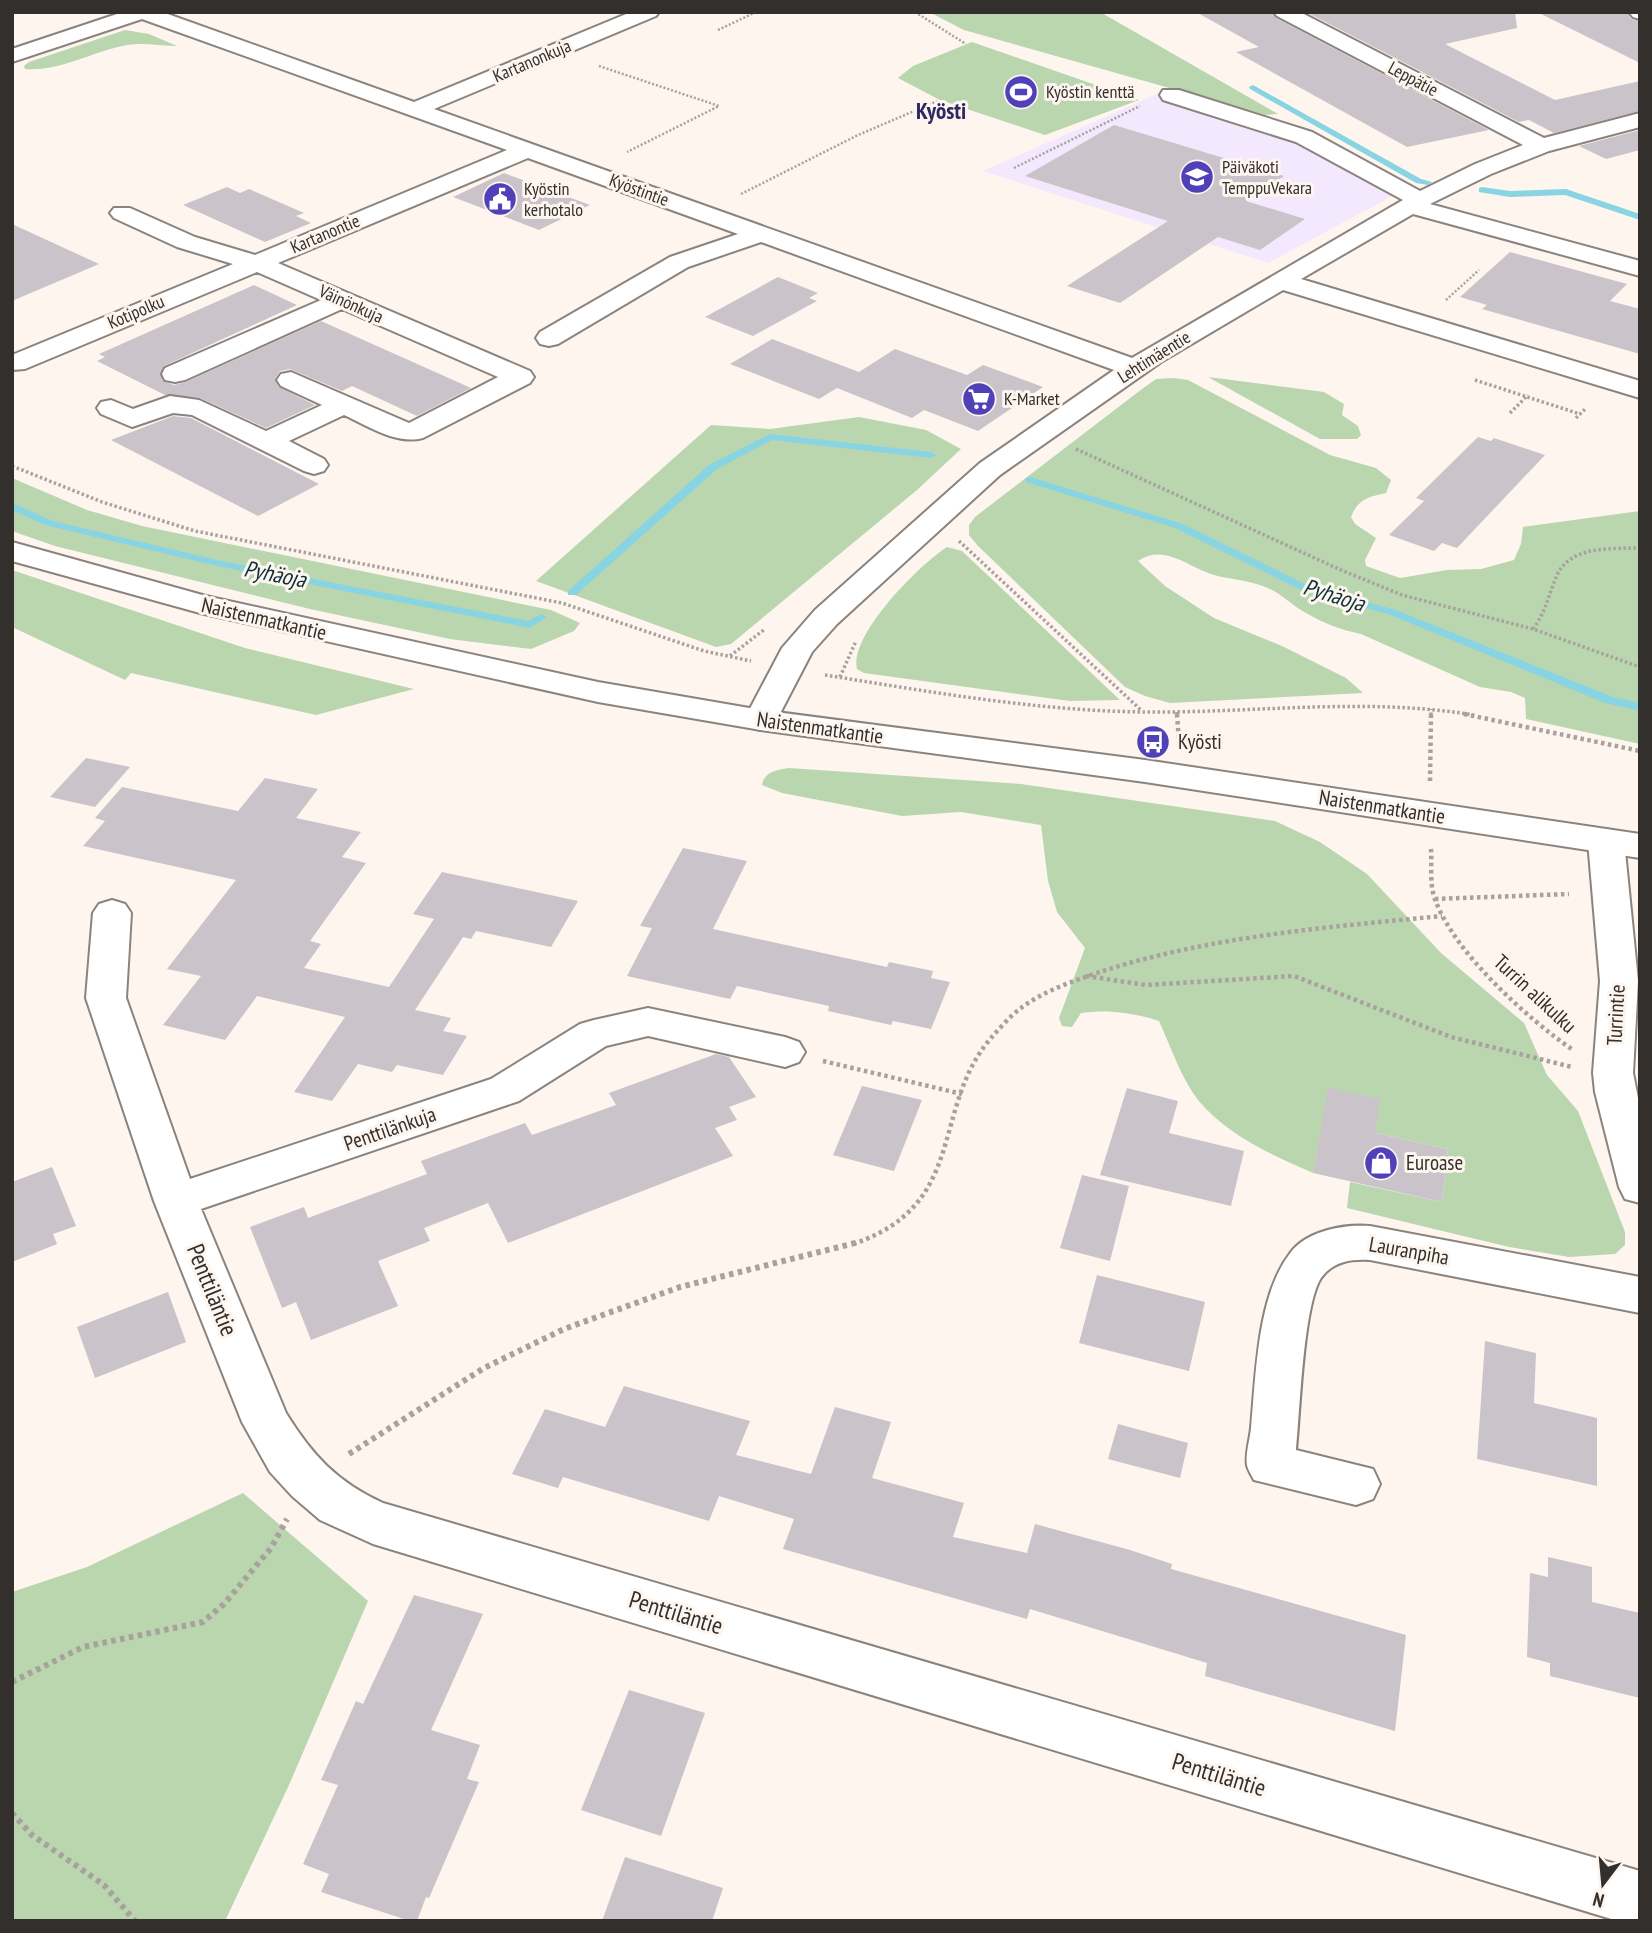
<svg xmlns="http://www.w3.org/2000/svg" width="1652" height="1933" font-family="'PT Sans Narrow',sans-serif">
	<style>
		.education { fill: #f3e8fd }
		.green { fill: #b9d6af }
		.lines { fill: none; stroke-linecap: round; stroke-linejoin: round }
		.stream { fill: #88d4e2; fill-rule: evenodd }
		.building { fill: #cac3ca }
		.minor-casing { stroke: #8b837d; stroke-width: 4 }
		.major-casing { stroke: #8b837d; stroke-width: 4 }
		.path-far3 { stroke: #a8a19d; stroke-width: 2.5; stroke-dasharray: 2 2; stroke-linecap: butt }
		.path-far2 { stroke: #a8a19d; stroke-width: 3.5; stroke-dasharray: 2.5 2.5; stroke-linecap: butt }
		.path-far1 { stroke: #a8a19d; stroke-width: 4.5; stroke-dasharray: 3.5 3.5; stroke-linecap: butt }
		.path { stroke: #a8a19d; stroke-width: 6; stroke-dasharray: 4.5 4.5; stroke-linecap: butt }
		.minor { fill: #fff; fill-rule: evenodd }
		.major { fill: #fff; fill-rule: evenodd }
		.labels { text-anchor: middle; stroke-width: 6; stroke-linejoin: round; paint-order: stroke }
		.far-street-label { font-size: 18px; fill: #322f2c; stroke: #fef5ef }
		.far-poi-label { font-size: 18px; fill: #322f2c; stroke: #fef5ef; text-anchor: start }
		.street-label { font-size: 21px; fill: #322f2c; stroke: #fef5ef }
		.poi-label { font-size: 21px; fill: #322f2c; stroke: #fef5ef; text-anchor: start }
		.far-district-label { font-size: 23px; font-weight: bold; fill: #2c2863; stroke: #fef5ef }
		.water-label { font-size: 23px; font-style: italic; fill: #0b3238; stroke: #fef5ef }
		.near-street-label { font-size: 24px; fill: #322f2c; stroke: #fef5ef }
	</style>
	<rect width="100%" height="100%" fill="#fef5ef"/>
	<!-- education -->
	<path class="education" d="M1171 88 1265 115 1318 133 1409 187 1268 263 983 171Z"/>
	<!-- green -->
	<path class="green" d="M929 12H1100L1278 114 1265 115 964 30Z
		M125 30 149 34 177 46C161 46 143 42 127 45 93 51 60 72 25 69L24 66 29 62Z
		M972 42 1139 100 1045 135 940 100 898 78 913 66Z
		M1208 377 1324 392 1344 404 1342 415 1358 426 1361 435 1357 439H1320Z
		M1174 378 1188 380 1330 455 1376 468 1391 480 1386 493C1368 497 1358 499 1351 517L1355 524 1376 538 1365 560 1366 566 1400 578 1447 570 1481 569 1514 560 1521 544 1523 527 1640 511V744L1526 719 1525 698 1511 692 1480 687 1361 634C1341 630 1323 623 1306 613 1293 606 1283 595 1270 589 1253 581 1236 580 1218 576 1191 570 1165 542 1138 561L1165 586 1214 618 1282 646 1346 678 1363 693 1170 703 1145 696 1125 687 978 546 969 535V525L975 517 1142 389 1156 379Z
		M859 417 926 430 961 449 917 490 731 644 716 647 536 581 711 425 770 429Z
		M12 478 87 510 142 526 551 610 580 623 574 631 531 649 450 639 310 609 55 546 12 531Z
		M947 547 962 551 1120 700 1070 701 864 673 857 669C849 635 920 564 947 547Z
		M12 570 245 648 414 689 316 715 131 673 125 680 12 627Z
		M789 768 1021 784 1275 821 1320 842 1367 874 1441 953 1524 1023 1547 1075 1578 1111 1625 1232V1245L1615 1254 1569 1257 1509 1247 1347 1208 1350 1182 1442 1202 1448 1149 1375 1133 1329 1088 1313 1173C1273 1156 1227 1135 1198 1100 1181 1078 1171 1047 1159 1021 1135 1013 1107 1009 1081 1013L1072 1027 1062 1026 1059 1018 1085 948 1057 912 1048 881 1041 825 961 812 902 816 782 793 762 785C765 771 777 770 789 768Z
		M243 1493 368 1601 289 1785 225 1921H12V1592L87 1567Z"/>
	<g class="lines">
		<!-- stream -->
		<path class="stream" d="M1253 85 1421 179 1432 182 1428 185 1416 183 1250 89 1249 87Z
			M1482 187 1510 191 1566 189 1640 214V220L1565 195 1510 197 1479 192V188Z
			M770 434 931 452 936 455 931 458 772 440 717 469 576 595H568V591L709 465Z
			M1030 477 1183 524 1311 587 1396 610 1613 697 1640 703V711L1605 703 1388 614 1303 591 1175 528 1026 482V478Z
			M12 503 53 521 217 560 528 621 541 614 547 617 530 628 217 566 45 525 12 510Z"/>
	</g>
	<!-- building -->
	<path class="building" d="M1196 12H1272L1276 18 1489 130 1407 147 1236 52 1259 47Z
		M1306 12H1515L1517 28 1445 44 1555 100 1640 81V111L1554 133 1529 120 1519 122Z
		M1537 12H1627L1631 19 1640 21V63Z
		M1114 125 1284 176 1246 201 1305 219 1260 250 1218 237 1120 303 1067 286 1168 221 1025 176Z
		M1640 130V150L1606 159 1579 146Z
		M504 173 590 205 539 230 453 197Z
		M227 187 240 193 249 189 304 213 296 216 311 223 265 242 183 205Z
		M12 224 99 264 12 301Z
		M1510 252 1627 284 1610 301 1640 309V354L1482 309 1487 305 1460 297Z
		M778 277 818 293 809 298 817 301 753 336 705 317Z
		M254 285 297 305 164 366 160 373 163 381 174 385 186 382 321 321 471 388 417 416 352 386 342 391 290 369 280 371 275 379 279 387 315 405 266 428 200 398 165 395 97 361 105 357 99 354Z
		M772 339 859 372 895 349 967 375 983 365 1043 387 978 431 924 410 912 418 837 388 819 399 730 364Z
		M173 416 191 418 319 484 258 516 111 440Z
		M1478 437 1491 441 1494 438 1545 455 1457 548 1442 543 1434 551 1389 535 1424 501 1416 498Z
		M86 758 130 767 95 807 50 797Z
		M265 778 318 789 296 818 361 832 342 857 366 863 310 941 321 944 304 968 389 987 434 919 413 914 442 872 578 901 551 947 476 931 471 939 463 937 415 1010 451 1018 443 1031 467 1036 443 1075 397 1065 392 1072 358 1064 332 1101 294 1092 345 1017 257 996 225 1040 163 1025 201 976 167 969 236 880 83 846 105 821 95 818 122 787 238 811Z
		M683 848 747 861 713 929 887 967 889 962 933 971 931 978 950 982 931 1029 893 1021 891 1025 828 1011 829 1006 737 986 730 999 627 976 652 928 640 926Z
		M716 1054 729 1057 756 1097 729 1107 737 1120 715 1128 733 1156 508 1243 488 1203 424 1228 430 1241 378 1261 398 1306 311 1340 296 1302 282 1308 250 1227 304 1207 308 1218 427 1174 421 1161 525 1123 532 1135 616 1105 609 1093Z
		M862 1086 922 1100 894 1171 833 1155Z
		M1127 1088 1178 1101 1169 1133 1244 1151 1231 1206 1100 1175Z
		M1328 1088 1380 1099 1375 1133 1448 1149 1442 1202 1313 1173Z
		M52 1167 76 1226 53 1234 57 1244 12 1262V1182Z
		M1082 1175 1129 1186 1110 1261 1060 1248Z
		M1097 1275 1205 1302 1189 1371 1079 1343Z
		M168 1292 186 1342 95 1378 77 1327Z
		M1485 1341 1536 1353 1534 1403 1597 1418V1486L1477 1459Z
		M624 1386 750 1421 736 1455 811 1474 835 1407 891 1422 872 1478 964 1503 953 1537 1027 1553 1035 1524 1130 1550 1172 1564 1171 1569 1406 1635 1395 1731 1205 1676 1207 1663 1030 1609 1027 1619 783 1549 794 1519 719 1496 709 1521 563 1477 558 1488 512 1474 545 1409 605 1427Z
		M1118 1424 1188 1443 1180 1478 1108 1459Z
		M1548 1557 1592 1567V1602L1640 1613V1698L1550 1676V1663L1527 1657 1530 1573 1548 1577Z
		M414 1595 483 1614 431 1730 480 1745 467 1779 479 1782 429 1898 426 1897 417 1921H410L321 1892 329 1874 303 1864 338 1785 321 1780 356 1701 363 1704Z
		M629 1690 705 1713 661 1836 581 1810Z
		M625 1857 723 1888 712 1921H602Z"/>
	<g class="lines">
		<!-- minor casing -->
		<g class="minor-casing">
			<path id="minor" d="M123 12H162L414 102 631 12H659L656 16 434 109 1132 358 1403 200 1296 142 1163 100 1160 95 1163 90H1179L1312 132 1420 191 1475 164 1523 145 1277 16 1274 12H1300L1544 138 1640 113V127L1549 151 1491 174 1430 204 1640 261V276L1413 214 1301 279 1640 381V398L1283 290 1161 362 1000 475 837 624 812 652 773 727 761 730 749 727 744 720 782 648 815 610 980 463 1114 370 761 242 688 267 558 344 549 346 540 344 536 338 540 332 670 257 738 234 528 158 278 263 530 371 534 377 530 383 423 438C396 445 368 426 344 415L289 441 324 459 328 465 324 471 314 474 304 471 192 415 173 413 132 427 101 414 97 408 101 402 111 400 133 409 170 396 199 400 266 431 322 405 281 386 277 380 281 374 291 372 409 423 498 377 342 309 185 380 175 382 165 380 162 374 165 368 321 300 257 272 25 369 12 370V355L233 264 177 247 114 218 110 213 114 208H130L195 237 255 255 507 150 142 19 12 62V49Z
				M1629 12H1640V19L1633 17Z
				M1606 829 1619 833 1624 841 1638 981 1633 1073 1640 1108V1203L1625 1199 1619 1187 1595 1092 1593 1073 1600 981 1588 841 1593 833Z
				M112 900 125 904 131 913 126 998 190 1179 491 1079 580 1024 594 1020 648 1008 785 1037 799 1042 805 1052 799 1062 785 1067 648 1036 606 1046 519 1101 201 1209 286 1413C312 1455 337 1482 383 1503L1640 1871V1921H1618L373 1544 320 1520 292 1496 270 1472 242 1422 154 1201 86 998 93 913 99 904Z
				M1370 1226 1640 1277V1313L1370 1260C1352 1259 1333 1261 1321 1278 1303 1306 1300 1413 1296 1450L1373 1469 1380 1484 1373 1499 1356 1505 1254 1480C1252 1476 1248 1470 1247 1465 1245 1455 1250 1439 1251 1428 1256 1375 1257 1295 1291 1252 1308 1230 1345 1224 1370 1226Z"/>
		</g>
		<!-- major casing -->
		<g class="major-casing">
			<path id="major" d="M12 542 206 596 598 682 761 710 1145 760 1640 834V858L1145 782 761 730 598 702 200 613 12 561Z"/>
		</g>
		<!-- path-far3 -->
		<path class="path-far3" d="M915 12 966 44
			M718 30 756 12
			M599 66 719 106 627 152
			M1014 168 1140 106
			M741 194 858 135 940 100
			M1446 300 1479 270"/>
		<!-- path-far2 -->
		<path class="path-far2" d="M1475 380 1580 414
			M1510 413 1528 395
			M1576 418 1585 409
			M1076 449 1341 570 1402 595 1533 629 1640 667
			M12 466 102 502 195 531 562 603 704 651 751 661
			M959 541 1142 711
			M1533 629C1546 612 1549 593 1557 575 1571 545 1612 549 1640 548
			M730 656 765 629
			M825 675C931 692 1038 711 1146 712 1256 713 1364 697 1474 715
			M840 677 856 641
			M1177 712V715
			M1431 715V709"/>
		<!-- path-far1 -->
		<path class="path-far1" d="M1177 714 1179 742
			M1464 714 1640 751
			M1430 781 1431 714
			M1431 849C1432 866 1429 886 1436 902 1456 954 1528 1019 1573 1050
			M1435 899 1569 894
			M1086 976 1146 985 1294 976 1451 1037 1572 1067
			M823 1061 962 1094
			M853 1244C969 1205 930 1109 991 1038 1000 1028 1011 1015 1021 1008 1045 990 1076 980 1103 971 1212 936 1329 927 1442 916"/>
		<!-- path -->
		<path class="path" d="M349 1454 484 1368 564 1329 680 1287 859 1242
			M12 1682 83 1647 203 1622 224 1604 271 1548 287 1519
			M12 1813 32 1835 104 1885 135 1921"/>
		<!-- minor -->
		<use href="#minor" class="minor"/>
		<!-- major -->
		<use href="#major" class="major"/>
	</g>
	<!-- icons -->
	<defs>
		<g id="stadium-disc" transform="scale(1.75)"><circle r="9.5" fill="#5041b8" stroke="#fef5ef"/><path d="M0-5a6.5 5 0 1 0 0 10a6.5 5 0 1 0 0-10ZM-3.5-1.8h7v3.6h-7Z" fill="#fff"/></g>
		<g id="school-disc" transform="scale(1.75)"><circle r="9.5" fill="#5041b8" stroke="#fef5ef"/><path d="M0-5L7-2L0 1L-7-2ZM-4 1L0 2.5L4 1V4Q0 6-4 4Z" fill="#fff"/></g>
		<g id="civic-disc" transform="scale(1.75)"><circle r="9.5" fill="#5041b8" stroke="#fef5ef"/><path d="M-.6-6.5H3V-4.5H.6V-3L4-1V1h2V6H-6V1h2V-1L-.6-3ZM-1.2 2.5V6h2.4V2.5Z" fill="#fff"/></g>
		<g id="supermarket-disc" transform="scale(1.75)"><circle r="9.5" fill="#5041b8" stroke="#fef5ef"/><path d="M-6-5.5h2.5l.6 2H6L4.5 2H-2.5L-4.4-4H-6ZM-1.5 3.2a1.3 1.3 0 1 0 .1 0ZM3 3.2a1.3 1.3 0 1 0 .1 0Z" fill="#fff"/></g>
		<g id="bus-disc" transform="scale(1.75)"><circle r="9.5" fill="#5041b8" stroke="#fef5ef"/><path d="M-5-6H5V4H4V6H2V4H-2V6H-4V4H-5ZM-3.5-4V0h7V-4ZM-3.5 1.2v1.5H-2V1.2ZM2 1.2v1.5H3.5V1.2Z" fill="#fff"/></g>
		<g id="shop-disc" transform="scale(1.75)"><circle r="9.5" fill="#5041b8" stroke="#fef5ef"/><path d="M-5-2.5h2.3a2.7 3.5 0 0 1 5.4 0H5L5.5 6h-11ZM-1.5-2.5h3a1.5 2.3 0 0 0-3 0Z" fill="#fff"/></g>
	</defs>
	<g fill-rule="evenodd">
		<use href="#stadium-disc" x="1021" y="92"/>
		<use href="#school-disc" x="1197" y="177"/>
		<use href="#civic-disc" x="500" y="199"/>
		<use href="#supermarket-disc" x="979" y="399"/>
		<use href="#bus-disc" x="1153" y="742"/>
		<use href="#shop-disc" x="1381" y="1163"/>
	</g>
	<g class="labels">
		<!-- far-street labels -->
		<g class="far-street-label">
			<text transform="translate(532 61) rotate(-23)" y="6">Kartanonkuja</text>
			<text transform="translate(1413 79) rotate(28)" y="6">Leppätie</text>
			<text transform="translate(639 190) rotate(20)" y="6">Kyöstintie</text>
			<text transform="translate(325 234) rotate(-23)" y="6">Kartanontie</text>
			<text transform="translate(351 304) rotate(24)" y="6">Väinönkuja</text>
			<text transform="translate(136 312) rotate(-23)" y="6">Kotipolku</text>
			<text transform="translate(1154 357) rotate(-32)" y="6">Lehtimäentie</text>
		</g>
		<!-- far-poi labels -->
		<g class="far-poi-label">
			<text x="1046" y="98">Kyöstin kenttä</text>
			<text x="1222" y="173">Päiväkoti<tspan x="1222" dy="21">TemppuVekara</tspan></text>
			<text x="524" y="195">Kyöstin<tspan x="524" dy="21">kerhotalo</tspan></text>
			<text x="1004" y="405">K-Market</text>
		</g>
		<!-- street labels -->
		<g class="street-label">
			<text transform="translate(264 619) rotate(13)" y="7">Naistenmatkantie</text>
			<text transform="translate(820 728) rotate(8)" y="7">Naistenmatkantie</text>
			<text transform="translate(1382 807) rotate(9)" y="7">Naistenmatkantie</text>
			<text transform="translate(1535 994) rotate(43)" y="7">Turrin alikulku</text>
			<text transform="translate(1616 1015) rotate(-87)" y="7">Turrintie</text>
			<text transform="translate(390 1129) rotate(-19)" y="7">Penttilänkuja</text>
			<text transform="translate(1409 1251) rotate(10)" y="7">Lauranpiha</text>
		</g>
		<!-- poi labels -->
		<g class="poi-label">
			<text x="1178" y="749">Kyösti</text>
			<text x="1406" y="1170">Euroase</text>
		</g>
		<!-- far-district labels -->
		<g class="far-district-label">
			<text x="941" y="119">Kyösti</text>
		</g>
		<!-- water labels -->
		<g class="water-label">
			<text transform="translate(275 574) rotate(11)" y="8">Pyhäoja</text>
			<text transform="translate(1334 595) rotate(17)" y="8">Pyhäoja</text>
		</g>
		<!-- near-street labels -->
		<g class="near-street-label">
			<text transform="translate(212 1290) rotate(68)" y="8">Penttiläntie</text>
			<text transform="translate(676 1613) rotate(17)" y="8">Penttiläntie</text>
			<text transform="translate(1219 1775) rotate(17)" y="8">Penttiläntie</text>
		</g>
	</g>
	<!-- border -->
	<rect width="1652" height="1933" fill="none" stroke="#322f2c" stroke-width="28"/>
	<!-- north arrow -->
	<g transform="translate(1603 1884) rotate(196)" stroke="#fef5ef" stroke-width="5" paint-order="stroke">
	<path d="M0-5L12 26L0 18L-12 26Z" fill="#322f2c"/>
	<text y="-10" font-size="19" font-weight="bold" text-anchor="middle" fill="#322f2c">N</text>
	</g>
</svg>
